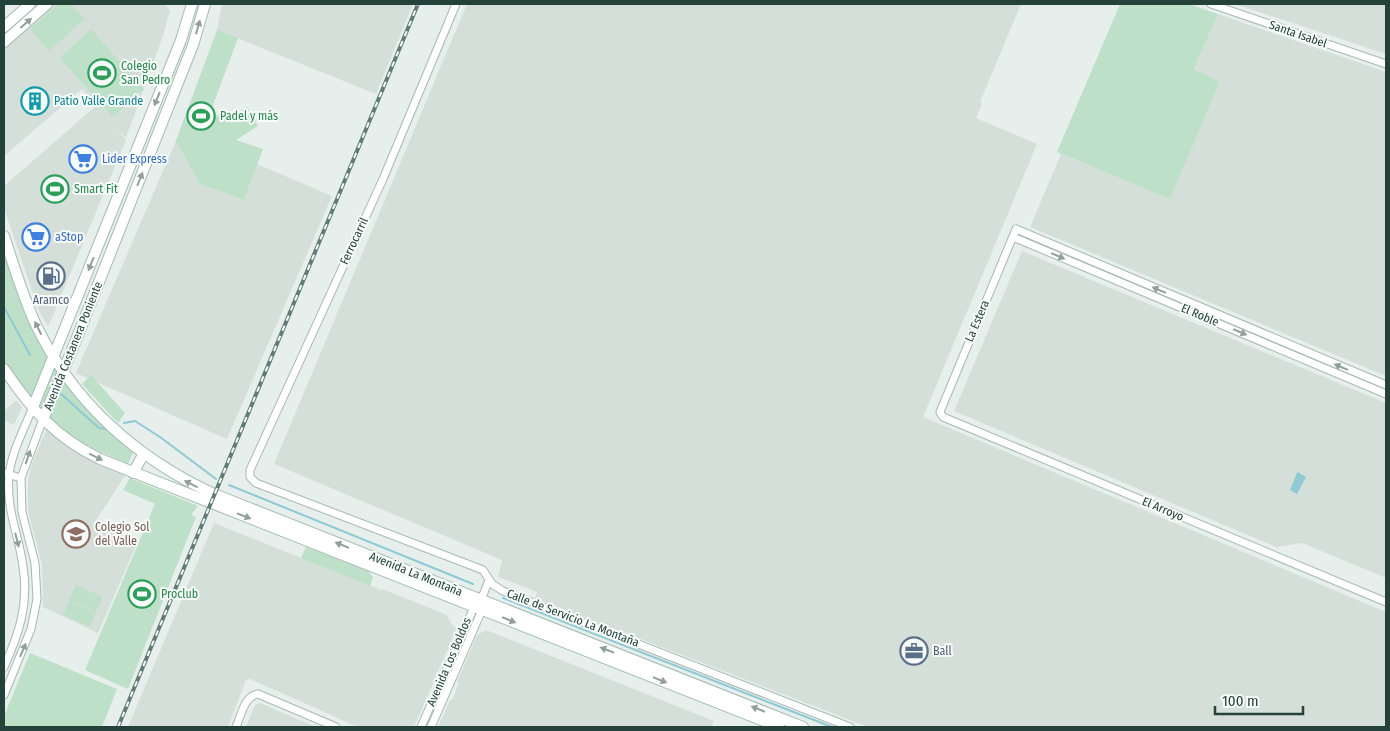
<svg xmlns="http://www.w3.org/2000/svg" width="1390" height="731" font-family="'Fira Sans Condensed',sans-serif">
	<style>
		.built { fill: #d4dfda }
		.green { fill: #bfe0c8 }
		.water { fill: #8ec9d4 }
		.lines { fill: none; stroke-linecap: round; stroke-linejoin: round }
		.stream { stroke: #8ec9d4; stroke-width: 2 }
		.street-casing { stroke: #a8b8b2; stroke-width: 9 }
		.secondary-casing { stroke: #a4bbb3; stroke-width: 12 }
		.street { stroke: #fff; stroke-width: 7 }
		.secondary { stroke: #fff; stroke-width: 10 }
		.rail-casing { stroke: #5f7d75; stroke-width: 4 }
		.rail { stroke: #f7fbf9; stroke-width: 2; stroke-dasharray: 5.5; stroke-linecap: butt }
		.oneway { fill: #92a09c }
		.labels { text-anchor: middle; stroke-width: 4; stroke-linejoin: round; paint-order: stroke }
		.street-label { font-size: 12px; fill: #24423a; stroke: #f7fbf9 }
		.leisure-label { font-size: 12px; fill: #27864d; stroke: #f7fbf9; text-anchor: start }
		.culture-label { font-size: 12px; fill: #0d838f; stroke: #f7fbf9; text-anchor: start }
		.shop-label { font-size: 12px; fill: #366cbe; stroke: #f7fbf9; text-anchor: start }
		.service-label { font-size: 12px; fill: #4e5e75; stroke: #f7fbf9 }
		.education-label { font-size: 12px; fill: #785e54; stroke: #f7fbf9; text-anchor: start }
	</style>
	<rect width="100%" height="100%" fill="#e6efeb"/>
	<!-- built -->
	<path class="built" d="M52 4H164L170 10 164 33 126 138 114 126 126 140 48 327 39 311 4 208V186L97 105 82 89 4 156V46Z
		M222 4H413L376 94 217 30Z
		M467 4H1021L980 102 982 104 976 118 1037 144 923 417 1386 612V727H868L535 598 537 592 498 577 502 560 274 464Z
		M1235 4H1386V54Z
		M1218 14 1386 72V376L1030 227 1061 154 1170 198 1220 81 1194 69Z
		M175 143 177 144 200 184 244 200 257 164 332 196 227 439 76 373Z
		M1022 251 1386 403V578L1302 543 1276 547 954 411Z
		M16 400 22 407 14 425 4 420V411Z
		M47 428 69 448 85 457 126 474 95 522 99 528 138 541 98 633 43 607 42 564 28 512V479L33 461Z
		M214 523 381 590 382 589 447 615 452 625 457 628 414 727H358L250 679 246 680 242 690 228 727H128Z
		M486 630 714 721 711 727H438L450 700H452L459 683 457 682 477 635Z
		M260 703 316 727H246L255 705Z"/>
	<!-- green -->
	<path class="green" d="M58 4H71L85 19 73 29 62 18 73 30 49 51 30 29Z
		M1120 4H1189L1218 14 1194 69 1220 81 1170 199 1057 152Z
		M91 29 144 89 113 117 60 58Z
		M217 30 238 38 210 113 226 119 247 107 258 126 236 140 263 149 244 200 200 184 177 144 175 143Z
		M4 249 48 349 134 450 128 464 92 448 65 432 49 419 4 362Z
		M91 375 125 413 118 423 82 384Z
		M130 478 198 506 191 515 196 517 128 689 85 670 155 504 123 490Z
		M306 547 368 571 373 577 370 586 301 558Z
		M76 585 103 597 96 612 69 600Z
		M69 601 96 613 90 627 63 615Z
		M30 653 117 689 102 727H4V716Z"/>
	<!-- water -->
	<path class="water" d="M1298 472 1306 477 1297 494 1290 490 1297 473Z"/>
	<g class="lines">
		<!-- stream -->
		<path class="stream" d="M4 307 30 355
			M61 394 99 428 107 429
			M124 423 135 421 160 437 216 479
			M229 485 473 584
			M503 598 832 727"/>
		<!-- street casing -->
		<g class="street-casing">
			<path id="street" d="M456 4 383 179 250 470V477L256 483 483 570 492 584 503 591 850 727
				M1211 4 1386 64
				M1013 237 1386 394
				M1386 385 1016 229 940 412 943 417 1386 602
				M4 473 21 478
				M4 667C19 634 29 604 23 567 19 534 6 511 9 476 11 453 24 429 33 407
				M4 695 31 629 37 599 35 563 22 512 21 478 43 419
				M236 727C241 716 244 696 258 694L336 727
				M421 727 475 605
				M431 727 482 610 481 600 489 580"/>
		</g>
		<!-- secondary casing -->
		<g class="secondary-casing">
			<path id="secondary" d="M4 27 30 4
				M4 42 47 4
				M4 236C14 266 23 297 36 325 73 402 137 459 214 494L803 727
				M4 369C32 410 55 437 100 459L779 727
				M33 407 181 40 192 4
				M43 419 72 350 193 45 205 4
				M133 473 143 455"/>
		</g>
		<!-- street -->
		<use href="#street" class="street"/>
		<!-- secondary -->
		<use href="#secondary" class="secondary"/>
		<!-- rail casing -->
		<g class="rail-casing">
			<path id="rail" d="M118 727 418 4"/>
		</g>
		<!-- rail -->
		<use href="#rail" class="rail"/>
	</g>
	<!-- one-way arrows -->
	<defs><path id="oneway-solid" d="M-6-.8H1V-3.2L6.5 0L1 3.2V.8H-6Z" transform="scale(1.25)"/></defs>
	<g class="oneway">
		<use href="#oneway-solid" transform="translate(26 23) rotate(-41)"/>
		<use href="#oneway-solid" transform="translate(198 27) rotate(-74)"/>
		<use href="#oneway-solid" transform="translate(157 99) rotate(112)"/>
		<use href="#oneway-solid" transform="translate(140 179) rotate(-68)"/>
		<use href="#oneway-solid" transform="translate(1058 256) rotate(23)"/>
		<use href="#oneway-solid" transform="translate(91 264) rotate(112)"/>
		<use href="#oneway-solid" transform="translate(1159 290) rotate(-157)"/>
		<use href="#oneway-solid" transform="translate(38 328) rotate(-116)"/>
		<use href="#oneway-solid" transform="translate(1240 332) rotate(23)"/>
		<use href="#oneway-solid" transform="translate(1341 367) rotate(-157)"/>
		<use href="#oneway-solid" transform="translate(28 457) rotate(-71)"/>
		<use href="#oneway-solid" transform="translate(96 457) rotate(26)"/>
		<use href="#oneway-solid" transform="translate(191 484) rotate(-153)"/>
		<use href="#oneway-solid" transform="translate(244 516) rotate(21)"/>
		<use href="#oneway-solid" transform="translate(17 540) rotate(76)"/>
		<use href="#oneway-solid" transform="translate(342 545) rotate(-158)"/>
		<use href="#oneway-solid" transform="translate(509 620) rotate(22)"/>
		<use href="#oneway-solid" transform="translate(23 650) rotate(-67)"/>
		<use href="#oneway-solid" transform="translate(607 650) rotate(-159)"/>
		<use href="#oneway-solid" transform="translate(660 680) rotate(22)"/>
		<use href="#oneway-solid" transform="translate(758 709) rotate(-158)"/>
	</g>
	<!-- icons -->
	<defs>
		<g id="stadium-ring" transform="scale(1.4375)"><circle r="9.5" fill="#f7fbf9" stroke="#2e9e5b" stroke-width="1.5"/><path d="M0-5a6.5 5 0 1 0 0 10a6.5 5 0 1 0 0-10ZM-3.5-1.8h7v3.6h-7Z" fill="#2e9e5b"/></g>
		<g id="building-ring" transform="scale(1.4375)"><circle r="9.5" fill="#f7fbf9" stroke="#0f9aa8" stroke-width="1.5"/><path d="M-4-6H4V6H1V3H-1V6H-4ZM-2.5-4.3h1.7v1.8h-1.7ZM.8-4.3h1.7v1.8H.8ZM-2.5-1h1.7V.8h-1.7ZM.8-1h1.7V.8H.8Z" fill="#0f9aa8"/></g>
		<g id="supermarket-ring" transform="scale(1.4375)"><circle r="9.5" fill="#f7fbf9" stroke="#3f7fe0" stroke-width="1.5"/><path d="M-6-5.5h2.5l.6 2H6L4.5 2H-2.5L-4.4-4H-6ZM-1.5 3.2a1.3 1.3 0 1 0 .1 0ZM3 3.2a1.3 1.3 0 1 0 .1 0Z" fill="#3f7fe0"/></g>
		<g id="fuel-ring" transform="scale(1.4375)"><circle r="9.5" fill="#f7fbf9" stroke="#5c6f8a" stroke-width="1.5"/><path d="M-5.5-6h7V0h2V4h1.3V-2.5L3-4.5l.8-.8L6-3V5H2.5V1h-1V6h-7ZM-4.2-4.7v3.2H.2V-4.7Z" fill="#5c6f8a"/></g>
		<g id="school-ring" transform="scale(1.4375)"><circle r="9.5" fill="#f7fbf9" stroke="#8d6e63" stroke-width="1.5"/><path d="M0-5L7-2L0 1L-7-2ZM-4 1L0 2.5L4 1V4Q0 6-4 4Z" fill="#8d6e63"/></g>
		<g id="office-ring" transform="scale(1.4375)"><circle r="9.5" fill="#f7fbf9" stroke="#5c6f8a" stroke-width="1.5"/><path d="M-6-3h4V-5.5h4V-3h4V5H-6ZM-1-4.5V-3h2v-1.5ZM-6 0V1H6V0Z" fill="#5c6f8a"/></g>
	</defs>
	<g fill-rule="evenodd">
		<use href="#stadium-ring" x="102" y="73"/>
		<use href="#building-ring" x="35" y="101"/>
		<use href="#stadium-ring" x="201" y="116"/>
		<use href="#supermarket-ring" x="83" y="159"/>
		<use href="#stadium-ring" x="55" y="189"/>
		<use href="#supermarket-ring" x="36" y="237"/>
		<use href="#fuel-ring" x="51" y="276"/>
		<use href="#school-ring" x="76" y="534"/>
		<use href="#stadium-ring" x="142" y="594"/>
		<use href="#office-ring" x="914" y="651"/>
	</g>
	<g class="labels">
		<!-- street labels -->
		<g class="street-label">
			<text transform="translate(1298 34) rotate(19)" y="4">Santa Isabel</text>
			<text transform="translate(354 241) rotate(-65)" y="4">Ferrocarril</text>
			<text transform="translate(1200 315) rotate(23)" y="4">El Roble</text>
			<text transform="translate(977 321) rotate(-67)" y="4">La Estera</text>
			<text transform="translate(73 346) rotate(-68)" y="4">Avenida Costanera Poniente</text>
			<text transform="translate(1163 509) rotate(23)" y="4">El Arroyo</text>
			<text transform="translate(416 574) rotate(22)" y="4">Avenida La Montaña</text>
			<text transform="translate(573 618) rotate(21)" y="4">Calle de Servicio La Montaña</text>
			<text transform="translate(449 662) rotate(-67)" y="4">Avenida Los Boldos</text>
		</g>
		<!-- leisure labels -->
		<g class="leisure-label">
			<text x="121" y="70">Colegio<tspan x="121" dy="14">San Pedro</tspan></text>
			<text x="220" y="120">Padel y más</text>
			<text x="74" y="193">Smart Fit</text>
			<text x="161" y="598">Proclub</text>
		</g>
		<!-- culture labels -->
		<g class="culture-label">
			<text x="54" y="105">Patio Valle Grande</text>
		</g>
		<!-- shop labels -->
		<g class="shop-label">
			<text x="102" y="163">Lider Express</text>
			<text x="55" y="241">aStop</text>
		</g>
		<!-- service labels -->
		<g class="service-label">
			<text x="51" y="304">Aramco</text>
			<text x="933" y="655" text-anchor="start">Ball</text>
		</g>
		<!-- education labels -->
		<g class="education-label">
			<text x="95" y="531">Colegio Sol<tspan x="95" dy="14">del Valle</tspan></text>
		</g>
	</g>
	<!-- border -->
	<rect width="1390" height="731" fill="none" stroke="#24423a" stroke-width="10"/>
	<!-- scale -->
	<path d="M1215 706v8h88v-8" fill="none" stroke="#24423a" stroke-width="2.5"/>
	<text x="1222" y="706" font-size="15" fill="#24423a" stroke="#f7fbf9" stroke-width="4" paint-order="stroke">100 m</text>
</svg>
